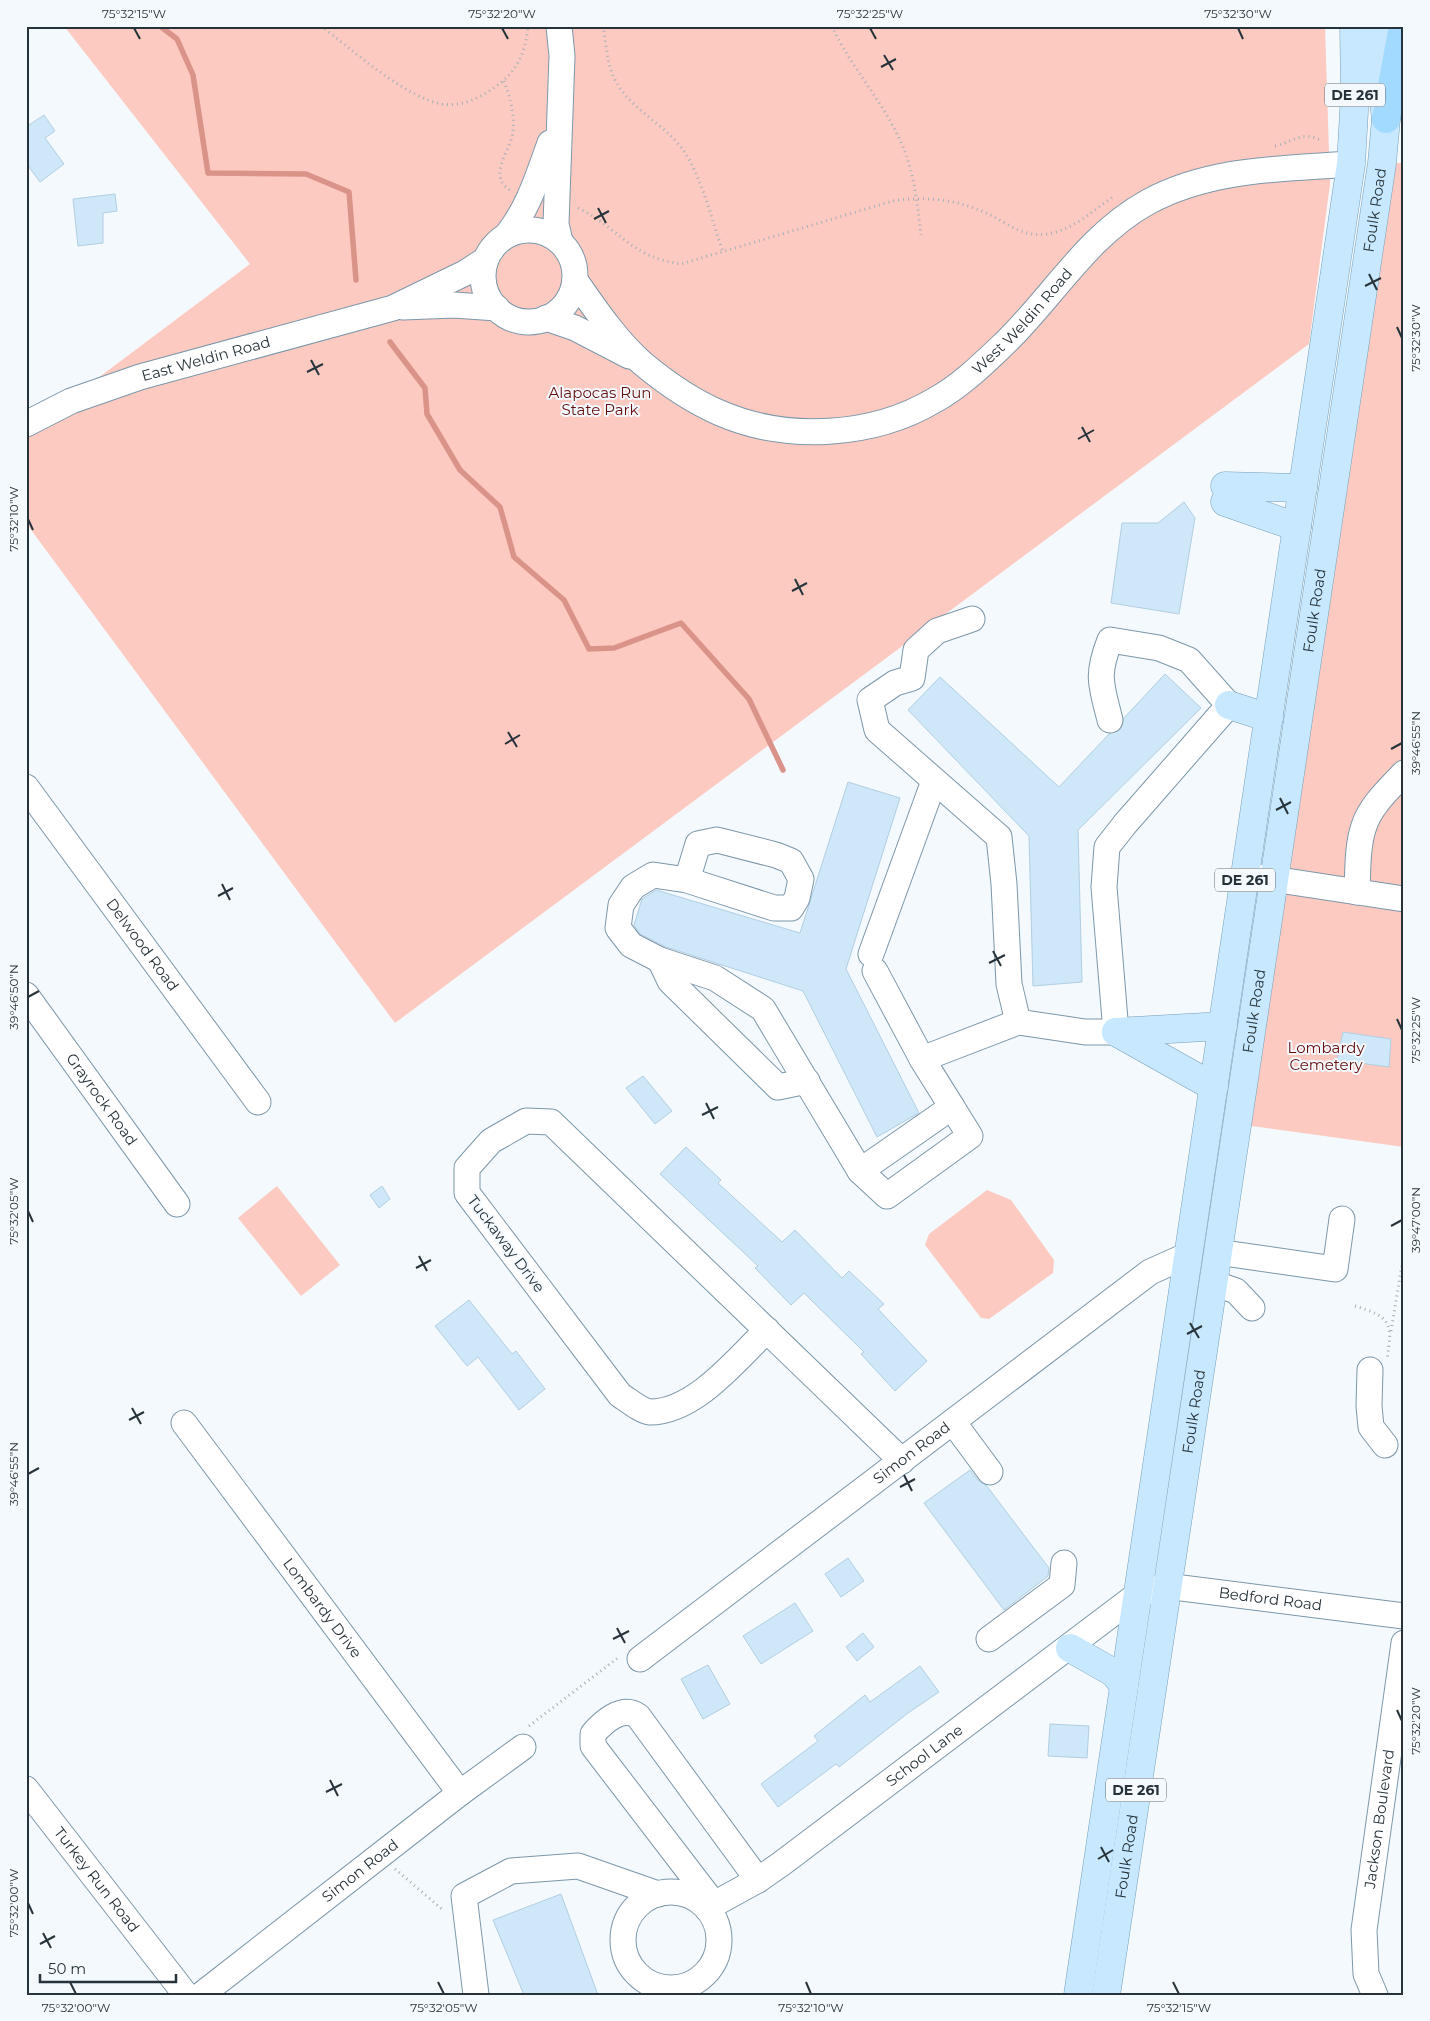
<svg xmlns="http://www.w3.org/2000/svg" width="1430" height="2021" font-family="Montserrat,sans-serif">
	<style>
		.green { fill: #fdcac2 }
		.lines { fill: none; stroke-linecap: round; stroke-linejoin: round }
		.stream { stroke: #da9389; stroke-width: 5.5 }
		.building { fill: #cee7f9; stroke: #b2cee2 }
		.minor-casing { stroke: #7c97a9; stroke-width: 27 }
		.major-casing { stroke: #779fb9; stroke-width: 29 }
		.highway-casing { stroke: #779fb9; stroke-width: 29 }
		.path { stroke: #a7afb4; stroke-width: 3; stroke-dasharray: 1 4; stroke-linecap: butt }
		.minor { stroke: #fff; stroke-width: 25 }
		.major { stroke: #c7e8fe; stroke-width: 28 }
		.highway { stroke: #a2d9fe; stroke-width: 28 }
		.ticks { fill: none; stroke: #27333a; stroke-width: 2 }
		.labels { text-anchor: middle; stroke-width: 4; stroke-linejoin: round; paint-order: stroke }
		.shield { fill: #f3f9fd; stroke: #646e74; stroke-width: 1 }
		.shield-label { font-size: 14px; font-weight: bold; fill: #27333a }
		.street-label { font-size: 15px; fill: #27333a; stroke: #f3f9fd }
		.park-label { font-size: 15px; fill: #65100d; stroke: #f3f9fd }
		.neatline { fill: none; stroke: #27333a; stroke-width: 2 }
		.ticks-label { font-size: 12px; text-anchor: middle; fill: #27333a }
	</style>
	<rect width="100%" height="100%" fill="#f3f9fd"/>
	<!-- green -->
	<path class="green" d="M64 26H1325L1330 184 1309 344 395 1023 26 523V432L250 264Z
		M1382 163H1404V1147L1237 1124Z
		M277 1186 340 1265 301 1296 238 1218Z
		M987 1190 1011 1200 1054 1260 1053 1273 989 1319 981 1318 925 1245 929 1234Z"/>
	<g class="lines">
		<!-- stream -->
		<path class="stream" d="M160 26 177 39 193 75 208 173 306 174 349 192 356 280
			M390 342 425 388 427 414 460 470 500 507 514 557 564 600 589 649 614 648 681 623 749 699 783 770"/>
	</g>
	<!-- building -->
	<path class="building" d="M44 115 55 131 45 138 64 164 40 182 26 163V127Z
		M115 194 117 211 103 213V243L78 246 73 199Z
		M1184 502 1195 518 1179 614 1111 603 1122 523H1158Z
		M1165 674 1201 708 1078 830 1082 982 1033 986 1029 836 908 710 940 677 1059 787 1109 734 1120 730 1124 718Z
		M848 782 900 798 846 969 919 1113 877 1137 803 991 666 947 640 934 634 925 642 899 656 890 800 933Z
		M1343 1032 1391 1039 1389 1067 1337 1060Z
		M643 1076 672 1111 655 1124 626 1088Z
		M686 1147 721 1180 718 1183 782 1242 795 1230 842 1278 849 1271 884 1304 878 1309 927 1361 895 1391 861 1354 864 1352 804 1293 791 1305 755 1268 758 1266 660 1174Z
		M382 1186 390 1199 379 1208 370 1195Z
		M469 1300 512 1354 516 1351 545 1389 519 1410 478 1357 467 1366 435 1326Z
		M970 1470 979 1481 986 1485 1049 1568 1048 1576 1004 1610 924 1503Z
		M848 1558 864 1581 841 1597 825 1574Z
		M795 1603 813 1631 761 1664 743 1636Z
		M863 1633 874 1647 857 1661 846 1647Z
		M708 1665 730 1704 703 1719 681 1679Z
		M920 1666 939 1692 908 1713 839 1767 836 1764 778 1807 761 1784 818 1741 814 1736 865 1695 870 1702Z
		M1050 1724 1089 1726 1087 1758 1048 1756Z
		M561 1894 598 1995H524L493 1920Z"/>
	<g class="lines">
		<!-- minor casing -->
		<g class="minor-casing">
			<g id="minor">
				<path d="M559 26 562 56 556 224 560 241"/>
				<circle cx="529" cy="276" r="46"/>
				<path d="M507 235C529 207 538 176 550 143"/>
				<path id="s1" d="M575 280C595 309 616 340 642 363 666 383 692 401 720 413 787 442 873 437 935 400 962 385 985 362 1007 341 1054 295 1088 235 1148 202 1211 168 1282 169 1351 164"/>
				<path d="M403 307 454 305 497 308"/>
				<path d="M546 318 575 328 629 356"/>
				<path id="s2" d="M26 424 71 401 140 377 393 308 465 273 485 260"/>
				<path d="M972 619 937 631 916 650 912 678 895 683 870 700 877 730 999 837 1004 884 1009 984 1018 1022 1085 1032H1116L1104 887 1107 847 1125 824 1229 705 1189 660 1159 648 1110 640C1096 676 1101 684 1110 720"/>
				<path id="s3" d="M26 787 258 1102"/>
				<path d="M1253 876 1404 899"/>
				<path d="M687 880 698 844 717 840 776 855 791 861 801 879 797 898 791 908H774L687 880 653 875 633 887 621 905 618 928 631 945 660 960 715 978 763 1009 860 1171 952 1107 922 1059 875 971"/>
				<path d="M1357 892C1358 871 1357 846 1364 826 1371 805 1389 789 1404 773"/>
				<path d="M871 954 934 781"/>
				<path d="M660 960 670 981 778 1087 807 1081"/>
				<path id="s4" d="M26 995 177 1204"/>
				<path d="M922 1059 1018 1022"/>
				<path d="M860 1171 887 1196 970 1136 952 1107"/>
				<path d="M1217 1252 1335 1269 1342 1219"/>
				<path d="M1213 1283 1236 1291 1252 1308"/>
				<path d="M767 1330C737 1359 695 1412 650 1412 641 1411 628 1400 620 1395L467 1193V1168L491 1141 526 1121 551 1122 902 1461"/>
				<path d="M1370 1370 1369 1406 1371 1427 1385 1445"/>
				<path d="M953 1422 990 1472"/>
				<path id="s5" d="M184 1423 460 1793"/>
				<path d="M989 1639 1062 1585 1064 1563"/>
				<path id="s6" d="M640 1659 1150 1272 1188 1255"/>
				<path id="s7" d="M26 1789 186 1995"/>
				<circle cx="671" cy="1940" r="48"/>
				<path d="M714 1904 593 1746V1734C603 1722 622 1705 638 1716L758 1880"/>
				<path id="s8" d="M707 1908 758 1880 781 1864 1137 1595 1166 1586 1404 1616"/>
				<path id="s9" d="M201 1995 460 1793 523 1747"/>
				<path d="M476 1995 464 1896 511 1871 578 1866 658 1894"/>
				<path id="s10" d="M1375 1995 1366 1974 1364 1930 1404 1643"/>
			</g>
		</g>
		<!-- major casing -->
		<g class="major-casing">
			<g id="major">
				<path d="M1225 486 1303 488"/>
				<path d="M1225 502 1297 527"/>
				<path d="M1229 705 1269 718"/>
				<path d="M1116 1032 1214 1087"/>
				<path d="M1116 1032 1223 1026"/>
				<path d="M1070 1648 1114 1673 1124 1686"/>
				<path d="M1078 1995 1351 164 1355 94 1354 26"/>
				<path id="s11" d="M1106 1995 1382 163 1386 119 1380 68V26"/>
			</g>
		</g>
		<!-- highway casing -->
		<g class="highway-casing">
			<path id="highway" d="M1386 119 1403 26"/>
		</g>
		<!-- path -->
		<path class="path" d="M321 26C351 49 406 98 442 104 462 107 480 98 495 87 517 72 526 52 528 26
			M603 26C606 43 607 63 614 78 630 111 669 125 687 156 704 185 712 221 723 252
			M832 26C850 66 881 99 899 138 914 169 917 201 921 235
			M504 81C510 97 515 114 513 131 512 149 486 176 510 190
			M1275 146C1293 142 1303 130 1322 141
			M578 208C619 228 630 257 681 264L893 201C925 196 956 199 986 213 1006 222 1023 238 1047 234 1073 230 1092 211 1113 197
			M1355 1306C1391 1317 1393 1323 1387 1359
			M1391 1331 1404 1253
			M529 1726 619 1657
			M395 1869 443 1910"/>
		<!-- minor -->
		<use href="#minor" class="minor"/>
		<!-- major -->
		<use href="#major" class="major"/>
		<!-- highway -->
		<use href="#highway" class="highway"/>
	</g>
	<!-- ticks -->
	<path class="ticks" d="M134 28 140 39M502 28 508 39M870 28 876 39M1238 28 1243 39M884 55 893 70M881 67 896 59M598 208 606 223M594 219 609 211M1369 274 1377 290M1365 286 1381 278M1397 327 1402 338M311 360 319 375M307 372 323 364M1082 427 1090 442M1078 439 1094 430M28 519 33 530M795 579 803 595M792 591 807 583M508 732 517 747M505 744 520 735M1391 749 1402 743M1280 798 1288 814M1276 810 1291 802M222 884 230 900M218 896 233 888M993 951 1001 966M989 963 1005 955M28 997 39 991M1397 1019 1402 1030M706 1103 714 1119M702 1115 718 1107M28 1211 33 1222M1391 1226 1402 1220M419 1256 427 1271M416 1268 431 1260M1190 1323 1199 1338M1187 1334 1202 1326M132 1408 141 1424M129 1420 144 1412M28 1474 39 1468M904 1475 912 1491M900 1487 915 1479M617 1628 625 1643M613 1639 629 1631M1397 1710 1402 1721M330 1780 338 1796M326 1792 342 1784M1101 1847 1109 1862M1098 1859 1113 1850M28 1903 33 1914M43 1933 51 1948M40 1944 55 1936M70 1982 76 1994M438 1982 444 1994M806 1982 811 1994M1173 1982 1179 1994"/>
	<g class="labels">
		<!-- shield labels -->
		<g class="shield">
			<rect x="1325" y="83.5" width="60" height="23" rx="4"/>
			<rect x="1215" y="868.5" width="60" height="23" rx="4"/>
			<rect x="1106" y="1778.5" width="60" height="23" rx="4"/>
		</g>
		<g class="shield-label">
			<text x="1355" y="100">DE 261</text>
			<text x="1245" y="885">DE 261</text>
			<text x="1136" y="1795">DE 261</text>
		</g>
		<!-- street labels -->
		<g class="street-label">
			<text dy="5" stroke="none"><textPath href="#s11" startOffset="1805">Foulk Road</textPath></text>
			<text dy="5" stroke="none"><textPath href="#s1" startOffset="541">West Weldin Road</textPath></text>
			<text dy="5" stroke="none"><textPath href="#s2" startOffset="192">East Weldin Road</textPath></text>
			<text dy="5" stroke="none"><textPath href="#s11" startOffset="1400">Foulk Road</textPath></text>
			<text dy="5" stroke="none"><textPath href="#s3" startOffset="196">Delwood Road</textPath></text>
			<text dy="5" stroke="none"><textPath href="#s11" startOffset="995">Foulk Road</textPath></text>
			<text dy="5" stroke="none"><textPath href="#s4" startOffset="129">Grayrock Road</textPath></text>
			<text transform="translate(506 1244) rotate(53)" y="5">Tuckaway Drive</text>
			<text dy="5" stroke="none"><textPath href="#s11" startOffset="590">Foulk Road</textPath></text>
			<text dy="5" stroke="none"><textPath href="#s6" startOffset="341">Simon Road</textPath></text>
			<text dy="5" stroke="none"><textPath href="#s8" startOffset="668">Bedford Road</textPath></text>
			<text dy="5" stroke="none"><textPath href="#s5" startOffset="231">Lombardy Drive</textPath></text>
			<text dy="5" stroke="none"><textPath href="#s8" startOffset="266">School Lane</textPath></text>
			<text dy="5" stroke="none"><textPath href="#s10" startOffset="179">Jackson Boulevard</textPath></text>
			<text dy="5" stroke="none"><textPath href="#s11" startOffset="140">Foulk Road</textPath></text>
			<text dy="5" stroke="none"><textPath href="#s9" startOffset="202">Simon Road</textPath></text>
			<text dy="5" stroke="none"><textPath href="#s7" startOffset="115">Turkey Run Road</textPath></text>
		</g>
		<!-- park labels -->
		<g class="park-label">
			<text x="600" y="398">Alapocas Run<tspan x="600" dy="17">State Park</tspan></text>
			<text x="1326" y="1053">Lombardy<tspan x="1326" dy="17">Cemetery</tspan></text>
		</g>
	</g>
	<!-- border -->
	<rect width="1430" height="2021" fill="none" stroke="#f3f9fd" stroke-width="55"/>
	<!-- scale -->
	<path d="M40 1974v8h136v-8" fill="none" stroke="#27333a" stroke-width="2.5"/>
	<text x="48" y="1974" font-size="15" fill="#27333a" stroke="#f3f9fd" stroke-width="4" paint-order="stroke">50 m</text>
	<rect x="28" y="28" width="1374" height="1966" class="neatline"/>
	<g class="ticks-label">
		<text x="134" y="18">75°32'15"W</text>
		<text x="502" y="18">75°32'20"W</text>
		<text x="870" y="18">75°32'25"W</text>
		<text x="1238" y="18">75°32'30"W</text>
		<text transform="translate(1416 338) rotate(-90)" y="4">75°32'30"W</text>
		<text transform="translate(14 519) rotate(-90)" y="4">75°32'10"W</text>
		<text transform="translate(1416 743) rotate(-90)" y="4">39°46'55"N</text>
		<text transform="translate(14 997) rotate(-90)" y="4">39°46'50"N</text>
		<text transform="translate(1416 1030) rotate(-90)" y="4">75°32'25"W</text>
		<text transform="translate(14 1211) rotate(-90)" y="4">75°32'05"W</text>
		<text transform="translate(1416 1220) rotate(-90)" y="4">39°47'00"N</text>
		<text transform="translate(14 1474) rotate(-90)" y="4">39°46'55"N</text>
		<text transform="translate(1416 1721) rotate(-90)" y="4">75°32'20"W</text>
		<text transform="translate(14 1903) rotate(-90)" y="4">75°32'00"W</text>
		<text x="76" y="2012">75°32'00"W</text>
		<text x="444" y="2012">75°32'05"W</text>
		<text x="811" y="2012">75°32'10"W</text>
		<text x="1179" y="2012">75°32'15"W</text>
	</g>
</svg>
